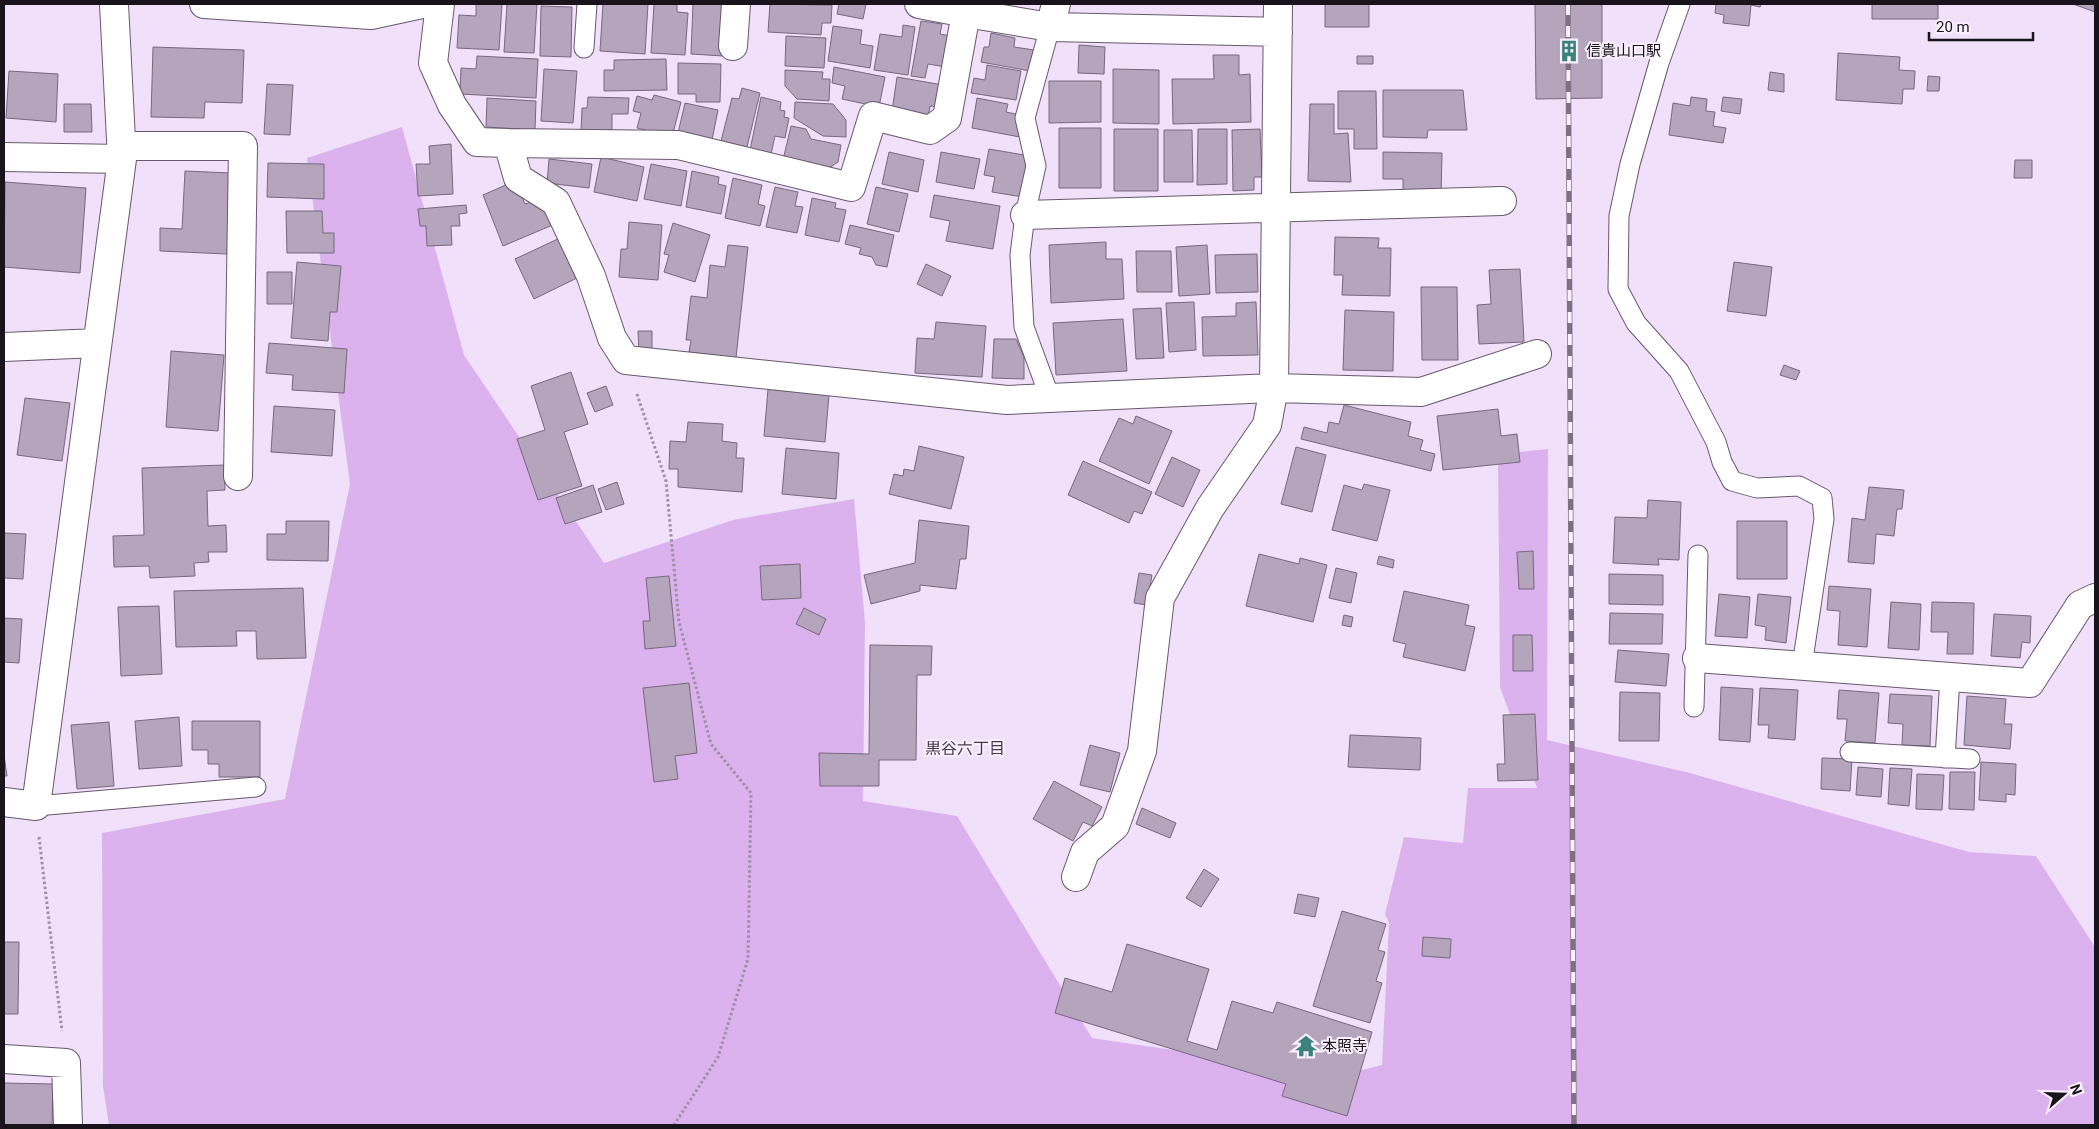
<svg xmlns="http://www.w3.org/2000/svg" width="2099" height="1129" font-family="Roboto,'Noto Sans JP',sans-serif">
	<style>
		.green { fill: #dbb2ee }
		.building { fill: #b4a4bc; stroke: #77687e }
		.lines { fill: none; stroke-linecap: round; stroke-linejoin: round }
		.lane-casing { stroke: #66586d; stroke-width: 21 }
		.street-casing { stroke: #66586d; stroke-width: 30 }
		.path { stroke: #9d90a3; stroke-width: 3; stroke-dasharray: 2.5 2.5; stroke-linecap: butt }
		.lane { stroke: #fff; stroke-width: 19 }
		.street { stroke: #fff; stroke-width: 28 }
		.rail-casing { stroke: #7d7282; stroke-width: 5.5 }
		.rail { stroke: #faf0ff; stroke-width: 4; stroke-dasharray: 11; stroke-linecap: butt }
		.labels { text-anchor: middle; stroke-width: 4; stroke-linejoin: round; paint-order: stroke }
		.poi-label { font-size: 15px; fill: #19131b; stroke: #faf0ff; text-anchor: start }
		.neighbourhood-label { font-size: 16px; fill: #46384c; stroke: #faf0ff }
	</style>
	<rect width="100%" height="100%" fill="#f1e0f9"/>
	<!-- green -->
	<path class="green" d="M402 127 464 355 604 563 733 520 854 499 865 623 863 801 957 816 1092 1038 1342 1075 1382 1065 1389 923 1385 914 1404 837 1463 843 1468 788H1537L1500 687 1498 454 1548 449 1547 740 1686 772 1969 852 2036 856 2095 947V1125H109L103 1086 102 833 285 799 350 484 307 158Z"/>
	<!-- building -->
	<path class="building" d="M476 4H502L499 50 457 48 459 15 476 16Z
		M507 4H537L534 53 504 52Z
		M603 4H648L645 54 600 51Z
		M654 4H677V12L688 13 685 55 651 53Z
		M693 4H726L723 56 691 54Z
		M770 4 832 5 831 23H822L821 35 768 32Z
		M839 4H866L863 19 837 14Z
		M1325 4H1369V27H1325Z
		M1535 4H1602V98L1536 99Z
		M1716 4H1761L1760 7 1751 5 1749 26 1723 23 1724 15 1715 13Z
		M1872 4H1938V19H1872Z
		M2073 4H2095V12Z
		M541 6 572 7 571 57 540 56Z
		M921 21 942 24 940 34 951 36 946 67 928 64 925 78 911 76Z
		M903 25 915 27 908 75 874 70 880 34 902 37Z
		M833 26 862 30 860 44 873 46 870 68 828 61Z
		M991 33 1015 38 1014 47 1034 50 1030 71 981 62 984 47H989Z
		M786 36 826 38 824 68 785 66Z
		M1079 45 1105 47 1104 74 1078 73Z
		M153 47 244 50 242 103 205 102 204 118 151 117Z
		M1838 53 1900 57 1899 70 1915 71 1914 89H1903L1902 104 1836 100Z
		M1213 55H1239V75L1250 74 1251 122 1173 124 1172 79H1214Z
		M477 56 538 59 536 98 460 94 461 68 476 69Z
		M1357 56H1373V64H1357Z
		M666 59 667 90 604 91V70H614V60Z
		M678 63 721 64 720 102H696V94H678Z
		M987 65 1021 71 1016 100 971 93 974 78 985 80Z
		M834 67 885 77 879 107 842 99 845 86 832 83Z
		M544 69 577 71 573 123 541 121Z
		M1113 69 1159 70V124L1113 123Z
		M785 70 823 72 822 79H830L829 101 797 99 785 86Z
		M9 71 58 74 56 122 6 118Z
		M1770 72 1784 74V92L1768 90Z
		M1928 76 1940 77 1939 91H1927Z
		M897 77 943 85 939 107 930 106 928 118 892 111Z
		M1049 81H1101V122L1049 123Z
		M267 84 293 85 290 135 264 134Z
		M742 88 760 93 747 147 721 141 732 98 739 99Z
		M1383 90H1463L1467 130H1428L1427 138 1383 137Z
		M1338 91H1376L1377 149H1354V129H1338Z
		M654 95 681 102 672 137 637 128 641 113 633 111 637 96 652 100Z
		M588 97 629 98 628 114H612V132L581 131 582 108H587Z
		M761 97 781 102 780 110 785 111 784 117 789 118 785 138 775 136 771 154 750 150Z
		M1691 97 1707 99 1706 111 1715 112 1713 126 1726 128 1723 143 1669 135 1673 103 1690 106Z
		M1723 97 1742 99 1740 114 1721 111Z
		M487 98 536 101 535 130 486 127Z
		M977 98 1008 104 1006 112 1020 115V137L972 128Z
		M795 102 833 104 846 120V137L823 136 794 118Z
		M685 103 718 110 712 140 678 133Z
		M64 104H91L92 132H64Z
		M1310 104H1334V134L1348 133 1351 182 1308 181Z
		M791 126 806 129 811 139 841 145 838 162 826 170 783 160Z
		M1059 128H1101V188H1059Z
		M1114 129H1158V191H1114Z
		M1198 129H1227V184L1197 185Z
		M1260 129 1262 177H1254V190L1233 191 1232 130Z
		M1164 130H1192L1193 182H1164Z
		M451 144 453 194 418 196 416 164H430L429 146Z
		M989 149 1030 156 1023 197 992 192 995 177 984 175Z
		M889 152 924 160 918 192 882 184Z
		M941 152 980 159 974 189 936 182Z
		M1383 152 1442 153 1441 197H1403V179H1383Z
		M601 157 644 167 637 201 594 192Z
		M549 159 592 164 589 188 547 183Z
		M2015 160H2032V178H2014Z
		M268 163 324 164V199L267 197Z
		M651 164 687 171 681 206 644 199Z
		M185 171 231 173 227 254 160 251V228L182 229Z
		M692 171 719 177 718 184 726 186 721 214 686 207Z
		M733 178 762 185 758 204 765 206 760 226 725 218Z
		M515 181 525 204 534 201 549 209 555 224 503 246 483 195Z
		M5 182 86 188 80 273 4 267Z
		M775 187 798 192 795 206 803 207 797 233 766 227Z
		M876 187 908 194 899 232 867 224Z
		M934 195 1000 206 993 249 946 241 950 221 930 217Z
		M812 198 836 203 835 208 846 210 839 242 805 235Z
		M466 205 467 213 459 214 460 226H451L452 245 427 246 426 226H420L418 209Z
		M286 211H322L323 233H334V253H287Z
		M629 222 662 225 658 280 619 277 621 249H627Z
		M673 223 710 235 695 282 664 272 669 255 664 254Z
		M850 225 894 235 887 267 876 265 872 257 859 254 861 248 845 244Z
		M562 237 581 276 534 299 515 259Z
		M1335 237 1379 238 1378 248H1391L1390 296 1342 295 1343 275H1334Z
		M1106 242V259H1122L1124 299 1051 303 1049 245Z
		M728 245 748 247 736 358 689 352 691 340H686L691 296 707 298 710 265 725 267Z
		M1207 245 1210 294 1179 296 1176 247Z
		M1136 251H1171L1172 292H1137Z
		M1257 254 1258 292 1216 293 1215 255Z
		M297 262 341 266 337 312H330L328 341 291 338Z
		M1734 262 1772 267 1766 316 1727 311Z
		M926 264 951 276 942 296 917 284Z
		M1520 269 1524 342 1479 344 1477 305 1491 304 1489 270Z
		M267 272H292V304H267Z
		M1421 287H1457L1458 360H1422Z
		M1194 302 1196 350 1169 352 1166 303Z
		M1256 302 1258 355 1203 356 1202 317 1236 316V303Z
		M1161 308 1164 358 1136 359 1133 309Z
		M1345 310 1394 312 1393 371 1343 370Z
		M1123 319 1127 371 1056 375 1053 323Z
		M936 322 986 326 982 377 915 373 917 338 934 339Z
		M638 331H652V353H639Z
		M994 339H1016L1024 357V379L992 378Z
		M269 343 347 349 344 393 292 390 293 375 266 373Z
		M171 351 224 355 218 431 166 427Z
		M1784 365 1800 371 1796 380 1780 375Z
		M571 372 588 424 564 432 582 486 538 500 517 439 545 430 531 386Z
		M606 386 613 405 595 412 587 393Z
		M768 389 829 395 825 442 764 436Z
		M25 398 70 403 62 461 17 455Z
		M1344 405 1411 422 1408 436 1423 440 1420 450 1435 454 1431 471 1301 439 1304 427 1327 433 1329 422 1339 424Z
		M274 406 335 410 332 456 271 452Z
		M1498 409 1501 436 1517 434 1520 462 1443 470 1437 416Z
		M1136 416 1172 431 1149 484 1099 461 1119 418 1133 424Z
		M688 422 723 424 722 441 737 443 736 458H744L742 492 678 487V469H669L670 441 686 442Z
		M919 446 964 457 951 509 889 494 894 474 903 476 904 469 914 471Z
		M1296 447 1326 455 1312 512 1281 504Z
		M786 448 839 453 836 499 782 494Z
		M1172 457 1200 470 1183 507 1155 494Z
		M1083 461 1152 492 1142 514 1134 511 1129 523 1068 495Z
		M224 465 225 490 207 491 208 526 226 525 227 552H208L209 562 194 563 195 576 150 578 149 566 114 567 113 536 144 535 142 468Z
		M617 482 624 504 606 510 598 489Z
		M1364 484 1390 490 1377 541 1332 530 1344 485 1362 490Z
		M593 485 602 512 565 524 556 498Z
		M1869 487 1904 490 1902 509H1897L1894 536 1876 534 1874 564 1848 562 1852 518 1865 520Z
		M1648 500 1681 502 1679 560 1658 559 1659 565 1613 563 1615 517 1647 518Z
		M919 520 969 526 966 559H960L956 589 920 585V591L871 604 864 575 915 563Z
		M286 521H329L328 561 267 560V534H286Z
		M1737 521H1787V579H1737Z
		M4 533 26 534 23 579 4 578Z
		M1533 551 1534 589H1519L1517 552Z
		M1259 554 1299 564 1300 558 1327 565 1313 622 1246 606Z
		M1379 556 1394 560 1393 568 1377 564Z
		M800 564 801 598 762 600 760 566Z
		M1336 568 1357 573 1351 603 1329 598Z
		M1139 573 1152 575 1147 605 1134 603Z
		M1609 574 1663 575V605L1609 604Z
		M669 576 676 646 645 649 643 621H650L646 578Z
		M1829 586 1871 589 1867 647 1838 645 1840 611 1827 610Z
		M303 588 306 658 257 659 256 631H236L237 646 176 647 174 591Z
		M1404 591 1469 605 1465 625 1475 627 1465 671 1403 657 1406 644 1393 641Z
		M1719 594 1750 597 1747 638 1715 636Z
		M1758 594 1791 597 1786 643 1765 640 1766 627 1755 625Z
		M1891 602 1921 604 1919 650 1888 648Z
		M1932 602 1974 603 1973 654H1947L1948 632H1931Z
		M159 606 162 674 121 676 118 607Z
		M804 608 826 619 819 635 796 624Z
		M1610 613 1663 614 1662 644H1609Z
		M1994 614 2031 616 2030 643 2022 642 2020 658 1991 656Z
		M1344 615 1353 617 1351 627 1342 625Z
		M4 618 22 619 19 663 4 662Z
		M1513 635H1532L1533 671H1513Z
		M870 645 932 646 931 675H917L916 760H879V786H820L819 753 869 754Z
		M1618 650 1669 654 1666 686 1615 682Z
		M689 683 697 753 675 756 678 779 654 782 643 688Z
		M1721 687 1753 689 1750 742 1719 740Z
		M1760 688 1798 690 1795 740 1768 738 1769 725H1758Z
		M1839 690 1879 693 1875 743 1845 741 1847 719H1837Z
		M1620 692 1660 693 1659 741H1619Z
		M1890 694 1932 696 1930 746 1902 745 1903 724 1888 723Z
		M1967 696 2006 699 2004 724H2012L2010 749 1964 745Z
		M1535 714 1538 780 1498 781 1497 764H1505L1503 715Z
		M179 717 182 766 139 769 135 721Z
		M192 721H260V777H219V764H208V750H192Z
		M109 722 114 786 77 789 71 725Z
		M1350 735 1421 738 1420 770 1348 767Z
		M1090 745 1120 753 1110 792 1080 785Z
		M4 755 7 776H4Z
		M1822 758 1852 759 1850 791 1821 789Z
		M1981 762 2016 764 2015 795 2006 794V802L1979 800Z
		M1858 767 1883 769 1881 797 1856 795Z
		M1890 768 1912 769 1909 806 1888 804Z
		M1950 772H1975L1974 810 1949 809Z
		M1917 774 1944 775 1942 810 1916 809Z
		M1054 781 1102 807 1092 826 1083 822 1073 841 1033 819Z
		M1142 808 1176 823 1170 838 1136 824Z
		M1204 869 1219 879 1201 907 1186 898Z
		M1298 894 1319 898 1315 917 1294 913Z
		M1342 911 1386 924 1378 950 1385 952 1376 981 1382 983 1370 1023 1313 1006Z
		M1423 937 1451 939 1450 958 1422 956Z
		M4 942H19L18 1014H4Z
		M1127 944 1209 969 1187 1041 1217 1050 1232 1001 1273 1013 1277 1002 1372 1032 1347 1116 1282 1096 1286 1084 1055 1013 1065 978 1112 992Z
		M4 1083 53 1084 52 1125H4Z"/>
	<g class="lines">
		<!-- lane casing -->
		<g class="lane-casing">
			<path id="lane" d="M1680 4 1659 63 1630 164 1619 216 1618 289 1636 323 1679 371 1716 442 1722 462 1732 481 1757 488 1799 486 1822 498 1824 519 1802 666
				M584 48 587 4
				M1050 398 1024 327 1020 255 1025 215 1036 166 1025 118 1050 27
				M1694 707 1698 555
				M1850 752 1970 759
				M1945 758 1950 677
				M36 806 256 787"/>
		</g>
		<!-- street casing -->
		<g class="street-casing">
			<path id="street" d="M204 4 371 15 422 4
				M440 4 433 63 452 105 477 142 508 143 518 178 556 202 591 276 612 338 626 360 1007 400 1274 388 1421 392 1537 354
				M919 4 966 13
				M1050 27 1278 32
				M733 46 736 4
				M508 143 678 145 851 187 873 116 930 130 947 118 966 13 1050 27 1056 4
				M121 146H243L238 476
				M4 157 122 159
				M1025 215 1502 201
				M4 347 97 343
				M1697 658 2030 683 2080 605 2095 598
				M4 802 36 806 122 159 114 4
				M1076 877 1085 852 1115 826 1142 751 1160 598 1210 508 1267 425 1274 388 1278 4
				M4 1059 66 1063 68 1125"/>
		</g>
		<!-- path -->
		<path class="path" d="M637 394 666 481 679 622 711 744 751 793 748 959 718 1057 674 1125
			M39 837 62 1031"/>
		<!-- lane -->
		<use href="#lane" class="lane"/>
		<!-- street -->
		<use href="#street" class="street"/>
		<!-- rail casing -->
		<g class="rail-casing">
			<path id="rail" d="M1568 4 1574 1125"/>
		</g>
		<!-- rail -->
		<use href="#rail" class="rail"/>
	</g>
	<!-- icons -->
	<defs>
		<g id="building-bare" transform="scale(1.725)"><path d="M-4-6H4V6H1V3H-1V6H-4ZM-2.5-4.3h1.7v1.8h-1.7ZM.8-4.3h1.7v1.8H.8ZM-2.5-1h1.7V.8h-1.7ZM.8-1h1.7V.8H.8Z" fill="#3b827c" stroke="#faf0ff" stroke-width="2.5" paint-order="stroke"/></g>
		<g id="temple-bare" transform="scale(1.725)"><path d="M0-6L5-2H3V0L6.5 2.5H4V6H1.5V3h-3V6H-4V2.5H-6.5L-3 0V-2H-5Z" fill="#3b827c" stroke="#faf0ff" stroke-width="2.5" paint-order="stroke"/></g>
	</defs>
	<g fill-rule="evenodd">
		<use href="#building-bare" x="1569" y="51"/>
		<use href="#temple-bare" x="1306" y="1046"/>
	</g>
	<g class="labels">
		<!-- poi labels -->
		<g class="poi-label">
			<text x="1586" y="56">信貴山口駅</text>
			<text x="1322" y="1051">本照寺</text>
		</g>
		<!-- neighbourhood labels -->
		<g class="neighbourhood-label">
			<text x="965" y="754">黒谷六丁目</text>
		</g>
	</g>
	<!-- border -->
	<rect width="2099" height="1129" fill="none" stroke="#19131b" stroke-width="10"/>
	<!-- north arrow -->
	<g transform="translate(2064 1094) rotate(70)" stroke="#faf0ff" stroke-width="4" paint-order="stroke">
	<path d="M0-4L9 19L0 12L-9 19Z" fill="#19131b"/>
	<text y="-8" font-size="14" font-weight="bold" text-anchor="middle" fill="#19131b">N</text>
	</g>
	<!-- scale -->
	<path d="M1929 32v8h104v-8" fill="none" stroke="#19131b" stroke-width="2.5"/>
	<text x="1936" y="32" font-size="15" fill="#19131b" stroke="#faf0ff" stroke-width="4" paint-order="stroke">20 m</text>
</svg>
